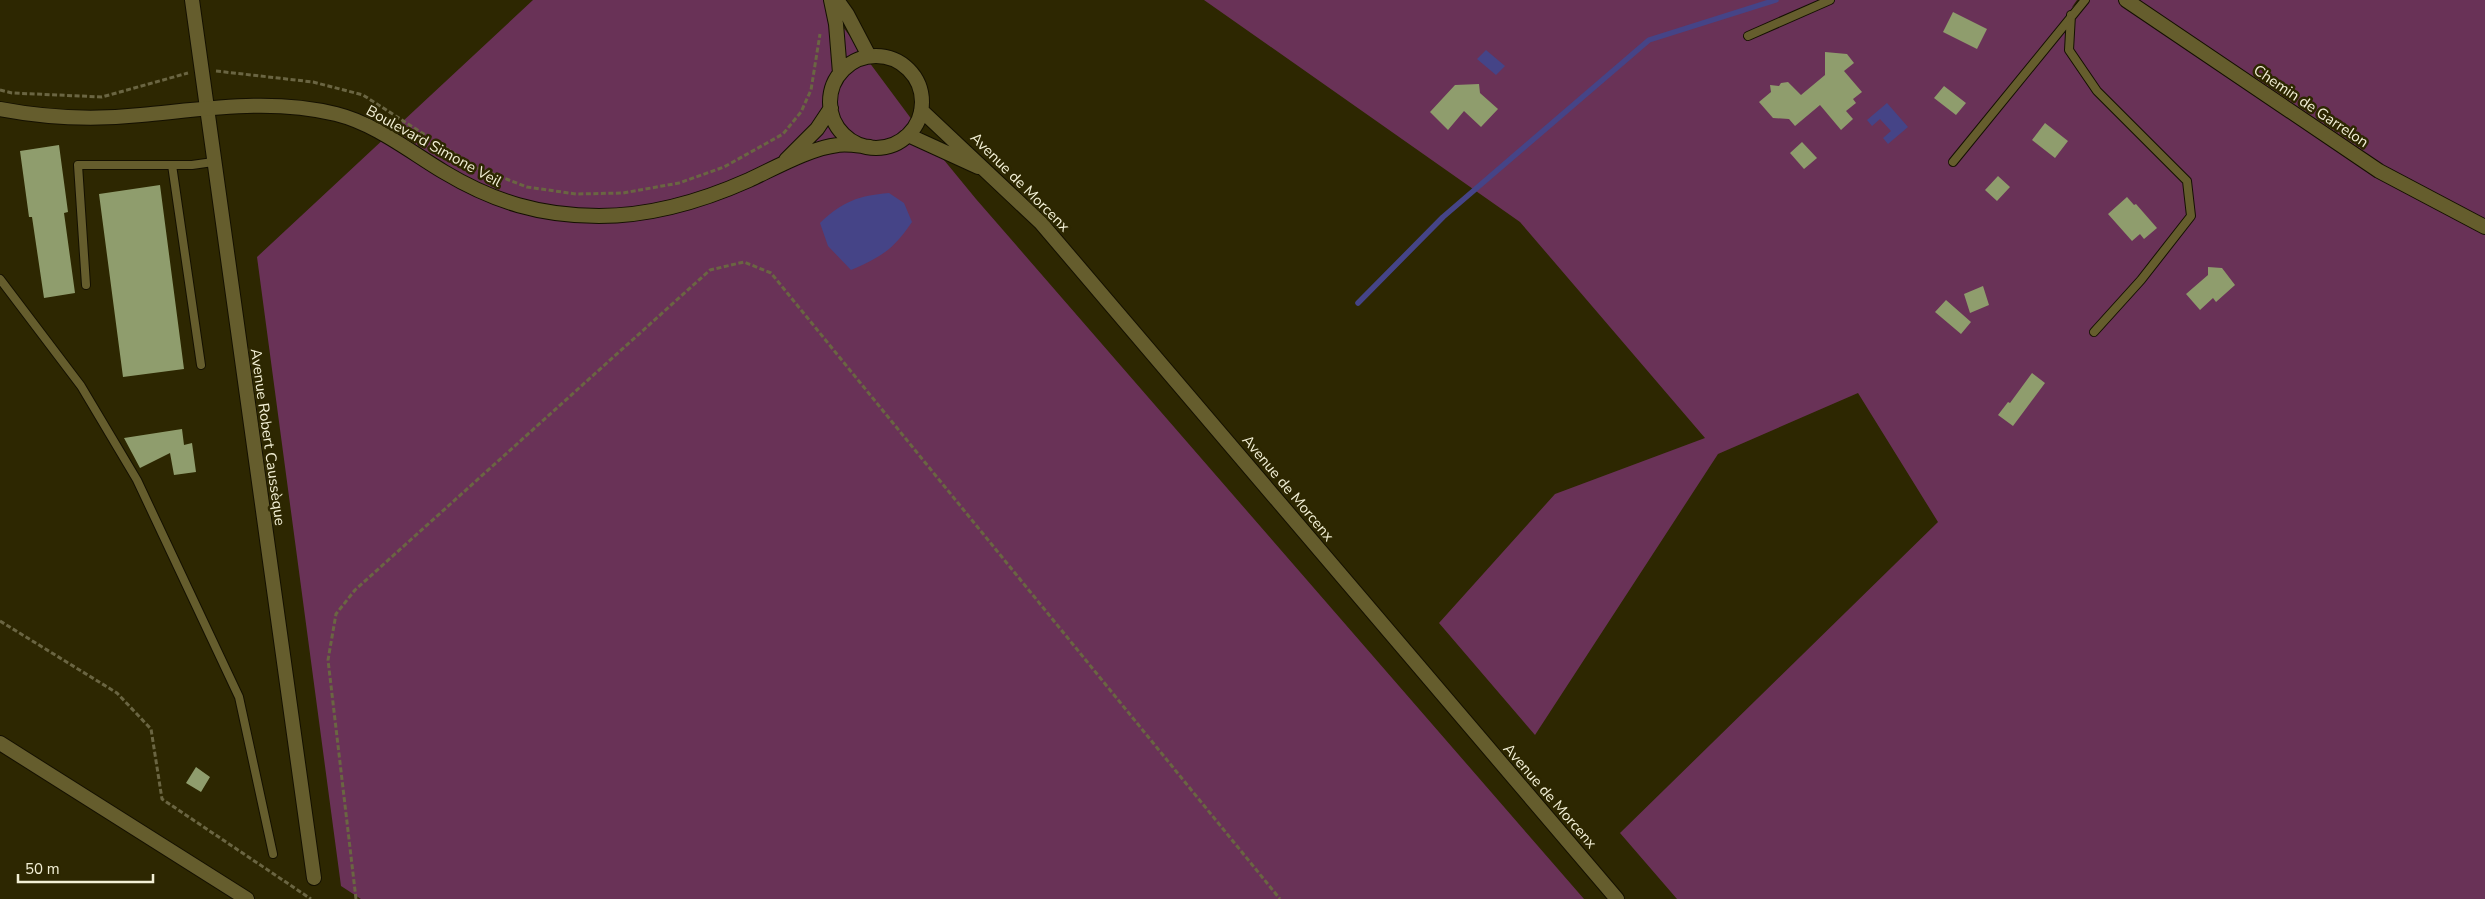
<svg xmlns="http://www.w3.org/2000/svg" width="2485" height="899" font-family="'Nunito Sans',sans-serif">
	<style>
		.green { fill: #693257 }
		.water { fill: #454487 }
		.lines { fill: none; stroke-linecap: round; stroke-linejoin: round }
		.stream { stroke: #454487; stroke-width: 5.5 }
		.building { fill: #8f9d6d }
		.service-casing { stroke: #141000; stroke-width: 10 }
		.minor-casing { stroke: #141000; stroke-width: 16 }
		.secondary-casing { stroke: #141000; stroke-width: 16 }
		.path { stroke: #6a6542; stroke-width: 3; stroke-dasharray: 5 2.5; stroke-linecap: butt }
		.service { stroke: #655d2d; stroke-width: 8 }
		.minor { stroke: #655d2d; stroke-width: 14 }
		.secondary { stroke: #655d2d; stroke-width: 14 }
		.labels { text-anchor: middle; stroke-width: 5; stroke-linejoin: round; paint-order: stroke }
		.street-label { font-size: 15px; fill: #f3f0d6; stroke: #2d2701 }
	</style>
	<rect width="100%" height="100%" fill="#2d2701"/>
	<!-- green -->
	<path class="green" d="M533 0H823L921 132 976 199 1584 899H361L341 886 257 257Z
		M1204 0H2077L2072 7 2081 0H2485V899H1677L1620 833 1938 522 1858 393 1718 454 1535 735 1439 623 1555 494 1705 438 1520 222Z"/>
	<!-- water -->
	<path class="water" d="M1486 50 1505 66 1496 75 1477 59Z
		M1887 103 1908 127 1888 144 1883 138 1891 131 1880 119 1872 126 1867 120Z
		M889 193 904 203 912 222C893 250 881 257 851 270L828 246 820 223C843 201 858 196 889 193Z"/>
	<g class="lines">
		<!-- stream -->
		<path class="stream" d="M1358 303 1443 217 1649 40 1776 0"/>
	</g>
	<!-- building -->
	<path class="building" d="M1953 12 1987 29 1977 49 1943 32Z
		M1825 52 1847 54 1854 63 1844 71 1862 92 1853 99 1856 103 1846 111 1853 119 1841 130 1820 105 1795 126 1789 119 1773 118 1759 102 1771 92 1770 85 1779 86 1781 83 1788 82 1801 95 1825 75Z
		M1479 84 1480 93 1498 109 1481 127 1464 111 1448 130 1430 112 1455 85Z
		M1944 86 1966 103 1956 115 1934 98Z
		M2045 123 2068 141 2055 158 2032 140Z
		M1802 142 1817 158 1804 169 1790 153Z
		M59 145 68 212 64 213 75 293 44 298 32 217H29L20 151Z
		M1998 176 2010 187 1997 201 1985 190Z
		M160 185 184 369 123 377 99 194Z
		M2127 197 2134 205 2136 204 2157 228 2144 239 2140 234 2132 241 2108 214Z
		M2208 267 2222 268 2235 285 2216 302 2213 298 2200 310 2186 294 2208 275Z
		M1983 286 1989 305 1970 313 1964 294Z
		M1946 300 1971 322 1961 334 1935 312Z
		M2032 373 2045 383 2013 426 1998 415 2008 402 2010 403Z
		M182 429 184 445 192 443 196 472 174 475 170 453 140 468 124 438Z
		M196 767 210 777 201 792 186 783Z"/>
	<g class="lines">
		<!-- service casing -->
		<g class="service-casing">
			<path id="service" d="M2071 15 2069 50 2097 91 2187 181 2191 216 2141 280 2094 332
				M1748 36 1830 0
				M1953 162 2085 0
				M172 165 201 365
				M0 279 81 386 137 480 239 697 273 854
				M86 285 78 165H192L213 162"/>
		</g>
		<!-- minor casing -->
		<g class="minor-casing">
			<path id="minor" d="M192 0 314 878
				M2126 0 2379 171 2485 227
				M0 743 247 899"/>
		</g>
		<!-- secondary casing -->
		<g class="secondary-casing">
			<path id="secondary" d="M831 0 836 24 840 73
				M837 0 847 14 869 56
				M830 102a46 46 0 1 1 92 0a46 46 0 1 1-92 0Z
				M0 109C47 118 93 120 141 115 206 109 271 98 336 114 376 124 409 151 444 172 494 202 541 216 599 216 652 216 702 201 749 180 775 168 810 148 838 145 847 143 860 146 870 147
				M921 110 1041 223 1617 899
				M908 135 978 167
				M786 160 817 129 831 108"/>
		</g>
		<!-- path -->
		<path class="path" d="M216 71 313 82 363 95 475 167 527 187 576 194 623 193 679 183 724 167 783 134 801 112 811 90 820 34
			M0 90 12 93 102 97 188 73
			M0 621 117 693 151 729 162 799 311 899
			M356 899 328 660 336 614 355 590 710 270 744 262 771 273 1280 899"/>
		<!-- service -->
		<use href="#service" class="service"/>
		<!-- minor -->
		<use href="#minor" class="minor"/>
		<!-- secondary -->
		<use href="#secondary" class="secondary"/>
	</g>
	<g class="labels">
		<!-- street labels -->
		<g class="street-label">
			<text transform="translate(2311 106) rotate(34)" y="5">Chemin de Garrelon</text>
			<text transform="translate(434 146) rotate(29)" y="5">Boulevard Simone Veil</text>
			<text transform="translate(1020 182) rotate(45)" y="5">Avenue de Morcenx</text>
			<text transform="translate(268 437) rotate(82)" y="5">Avenue Robert Caussèque</text>
			<text transform="translate(1288 488) rotate(50)" y="5">Avenue de Morcenx</text>
			<text transform="translate(1550 796) rotate(49)" y="5">Avenue de Morcenx</text>
		</g>
	</g>
	<!-- scale -->
	<path d="M18 874v8h135v-8" fill="none" stroke="#f3f0d6" stroke-width="2.5"/>
	<text x="25" y="874" font-size="15" fill="#f3f0d6" stroke="#2d2701" stroke-width="4" paint-order="stroke">50 m</text>
</svg>
